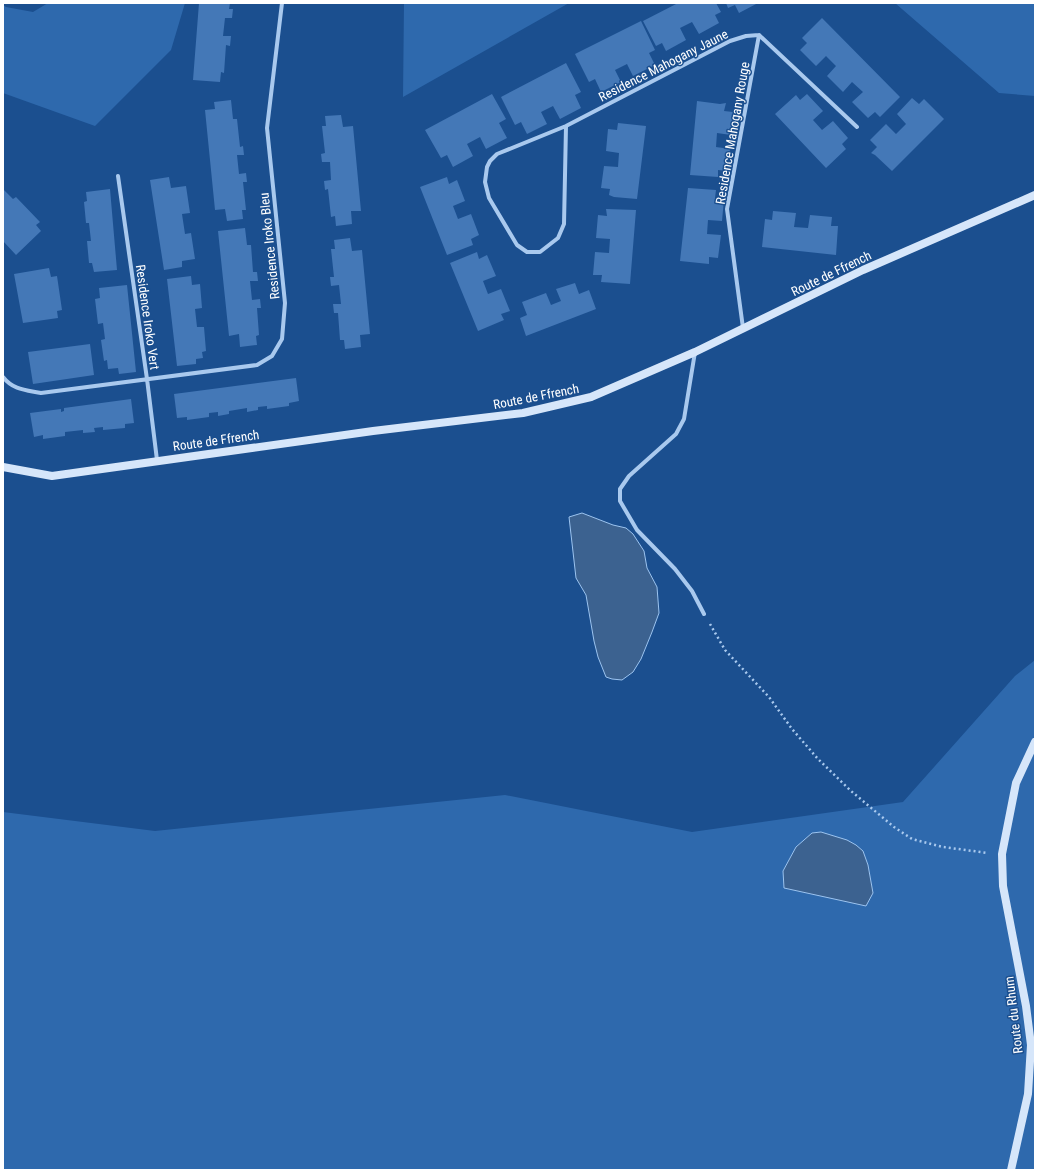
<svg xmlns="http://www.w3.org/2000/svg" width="1038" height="1173" font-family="'Roboto Condensed',sans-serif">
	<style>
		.green { fill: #2e69ad; fill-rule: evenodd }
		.water { fill: #3c6290; stroke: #9cc4f0 }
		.building { fill: #4478b7 }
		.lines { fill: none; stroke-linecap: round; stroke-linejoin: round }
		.path { stroke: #a9c9ee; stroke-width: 2.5; stroke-dasharray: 2 3; stroke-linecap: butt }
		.street { stroke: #a9c9ee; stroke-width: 4 }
		.secondary { stroke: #d6e6fa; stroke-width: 8 }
		.labels { text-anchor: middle; stroke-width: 3; stroke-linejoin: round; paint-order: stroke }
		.street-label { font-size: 13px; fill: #fff; stroke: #1b4f8f }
	</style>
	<rect width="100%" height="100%" fill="#1b4f8f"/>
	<!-- green -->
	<path class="green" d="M48 3H185L171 50 95 126 3 93V5L6 7 33 12Z
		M404 3H569L403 97Z
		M895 3H1035V96L999 93Z
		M1035 660V1170H3V812L155 831 505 795 692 832 903 802 1015 676ZM821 832 863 851 868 865 873 893 798 891 784 888 783 871 796 847Z"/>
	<!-- water -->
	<path class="water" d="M582 513 613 525 626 528 633 534 644 551 647 568 657 587 659 613 652 632 641 659 633 672 622 680 612 679 606 677 598 657 594 641 586 595 576 578 569 517Z
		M821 832 847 840 856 845 863 851 868 865 873 893 866 906 784 888 783 871 796 847 812 833Z"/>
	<!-- building -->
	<path class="building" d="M199 3H230L229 9H233L232 18H225L223 36H231L230 46 226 45 224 73 221 72 220 82 193 80Z
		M678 3H716L721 12 715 15 719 23 699 34 692 22 680 28 686 40 666 51 662 43 656 46 643 21Z
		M726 3H758L739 13 735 5 728 8Z
		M822 18 900 97 880 117 875 112 868 118 852 102 863 92 852 82 843 92 827 76 836 66 826 56 816 66 800 50 807 43 802 38Z
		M641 21 655 50 649 53 655 65 633 76 627 64 615 70 621 82 601 92 595 79 589 82 575 54Z
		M566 63 581 92 575 95 581 108 560 119 553 106 541 112 547 124 527 134 521 122 515 125 501 97Z
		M492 94 506 119 499 123 507 138 486 149 480 137 467 144 473 156 453 167 447 155 441 158 425 130Z
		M807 94 823 111 813 120 822 130 833 121 848 138 842 144 846 149 826 168 775 114 796 95 800 100Z
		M912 98 919 104 924 99 944 119 892 171 875 155 871 153 877 147 870 140 886 124 896 134 906 124 897 114Z
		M231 100 233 119H237L240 147 243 146 244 155H237L239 174 246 173 247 182H243L246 210H242L243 219 227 221 225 209 215 210 205 110 215 109 214 102Z
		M697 101 720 104 726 103 724 111 733 112 731 135 717 133 716 147 730 149 727 171 718 170V177L690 175Z
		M341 115 343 127 353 126 361 211H351L352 224 336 226 335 216 331 217 328 189 325 190 324 181 331 180 330 162H322L321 154 325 153 322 126H326L325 116Z
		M618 123 646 126 637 199 614 197 609 195 610 189 601 188 604 166 618 167 619 153 606 151 608 129 617 130Z
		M169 177 171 188 186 186 190 213 182 214 185 234 191 233 195 259 182 261V267L164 270 150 180Z
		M447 177 449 184 457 180 465 201 453 206 458 219 471 214 479 235 471 239 473 245 447 255 420 187Z
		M688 188 716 190 715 198 724 199 722 221 708 220 707 234 721 235 718 258 709 257V264L680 261Z
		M3 189 13 199 16 197 40 222 36 225 41 231 16 255 3 241Z
		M110 189 117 270 94 272 92 263H89L87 241H91L89 223H86L84 202 87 201 86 192Z
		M606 209 636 210 630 284 601 282 602 275H593L595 252 609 253 610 239 596 238 598 215 607 216Z
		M773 211 796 213 794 227 808 228 810 215 832 217 831 226H838L836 255 762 247 765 219 772 220Z
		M245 228 247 245H251L253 272H257L258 281H250L252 300 260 299 261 308H257L259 335 256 336 257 345 240 347 239 334 229 336 218 231Z
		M350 238 352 251 362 250 370 334 360 335 361 347 345 349 344 340H340L338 313H334L333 304H341L339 285 331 286 330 277H334L331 249H335L334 240Z
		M477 252 479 259 487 255 496 276 483 281 488 294 501 289 510 311 501 314 504 320 478 331 450 263Z
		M49 268 51 277 57 276 62 310 57 311 58 318 23 323 14 274Z
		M191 276 192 285 200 284 202 308 195 309 197 327H204L206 351 202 352 203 358 196 359V364L177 366 167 279Z
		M575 283 579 294 589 290 596 309 526 336 520 318 527 315 522 302 546 293 551 305 561 301 556 289Z
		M127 285 136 372 119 374 118 368 108 369 107 360 104 361 101 340 105 339 103 323 98 324 95 299 100 298 99 288Z
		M90 344 94 375 33 384 28 352Z
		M296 378 299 401 289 403V406L267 409V406L258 407V410L247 412V408L229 411V414L218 416V412L209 413V417L187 420V417L177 418 174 394Z
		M131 399 134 423 125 424V428L103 430V427L94 428 95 432 83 433V430L65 432V436L43 439V435L34 437 30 413 61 409V412L64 411V408Z"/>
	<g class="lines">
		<!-- path -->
		<path class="path" d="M710 624 725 650 769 697 792 729 818 759 851 791 894 827 912 839 943 847 988 853"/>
		<!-- street -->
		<path class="street" d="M566 126 564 224 558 238 540 252H527L517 245 489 198 485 182 487 167 490 161 497 154 566 126 730 41 746 36 759 35 857 127
			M118 176 147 379 157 460
			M743 328 727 209 759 35
			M695 352 684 419 676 434 629 476 620 489V501L637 530 675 569 692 591 704 614
			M3 377C13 390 26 390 41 393L257 365 272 356 282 339 285 303 267 128 282 3"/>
		<!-- secondary -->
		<path class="secondary" d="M3 467 52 476 373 431 523 413 591 397 695 352 863 270 1035 195
			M1011 1170 1028 1094 1031 1045 1026 1006 1003 886 1002 854 1016 783 1035 742"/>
	</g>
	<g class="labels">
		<!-- street labels -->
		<g class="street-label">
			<text transform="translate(663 65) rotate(-27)" y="5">Residence Mahogany Jaune</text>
			<text transform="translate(732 133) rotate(-80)" y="5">Residence Mahogany Rouge</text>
			<text transform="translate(269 246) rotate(-96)" y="5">Residence Iroko Bleu</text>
			<text transform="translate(831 273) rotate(-26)" y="5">Route de Ffrench</text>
			<text transform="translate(148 317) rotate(82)" y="5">Residence Iroko Vert</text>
			<text transform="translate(536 396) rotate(-11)" y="5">Route de Ffrench</text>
			<text transform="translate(216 440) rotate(-8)" y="5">Route de Ffrench</text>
			<text transform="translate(1013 1015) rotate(-97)" y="5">Route du Rhum</text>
		</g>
	</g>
	<!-- border -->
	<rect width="1038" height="1173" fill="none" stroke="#ffffff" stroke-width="8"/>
</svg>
